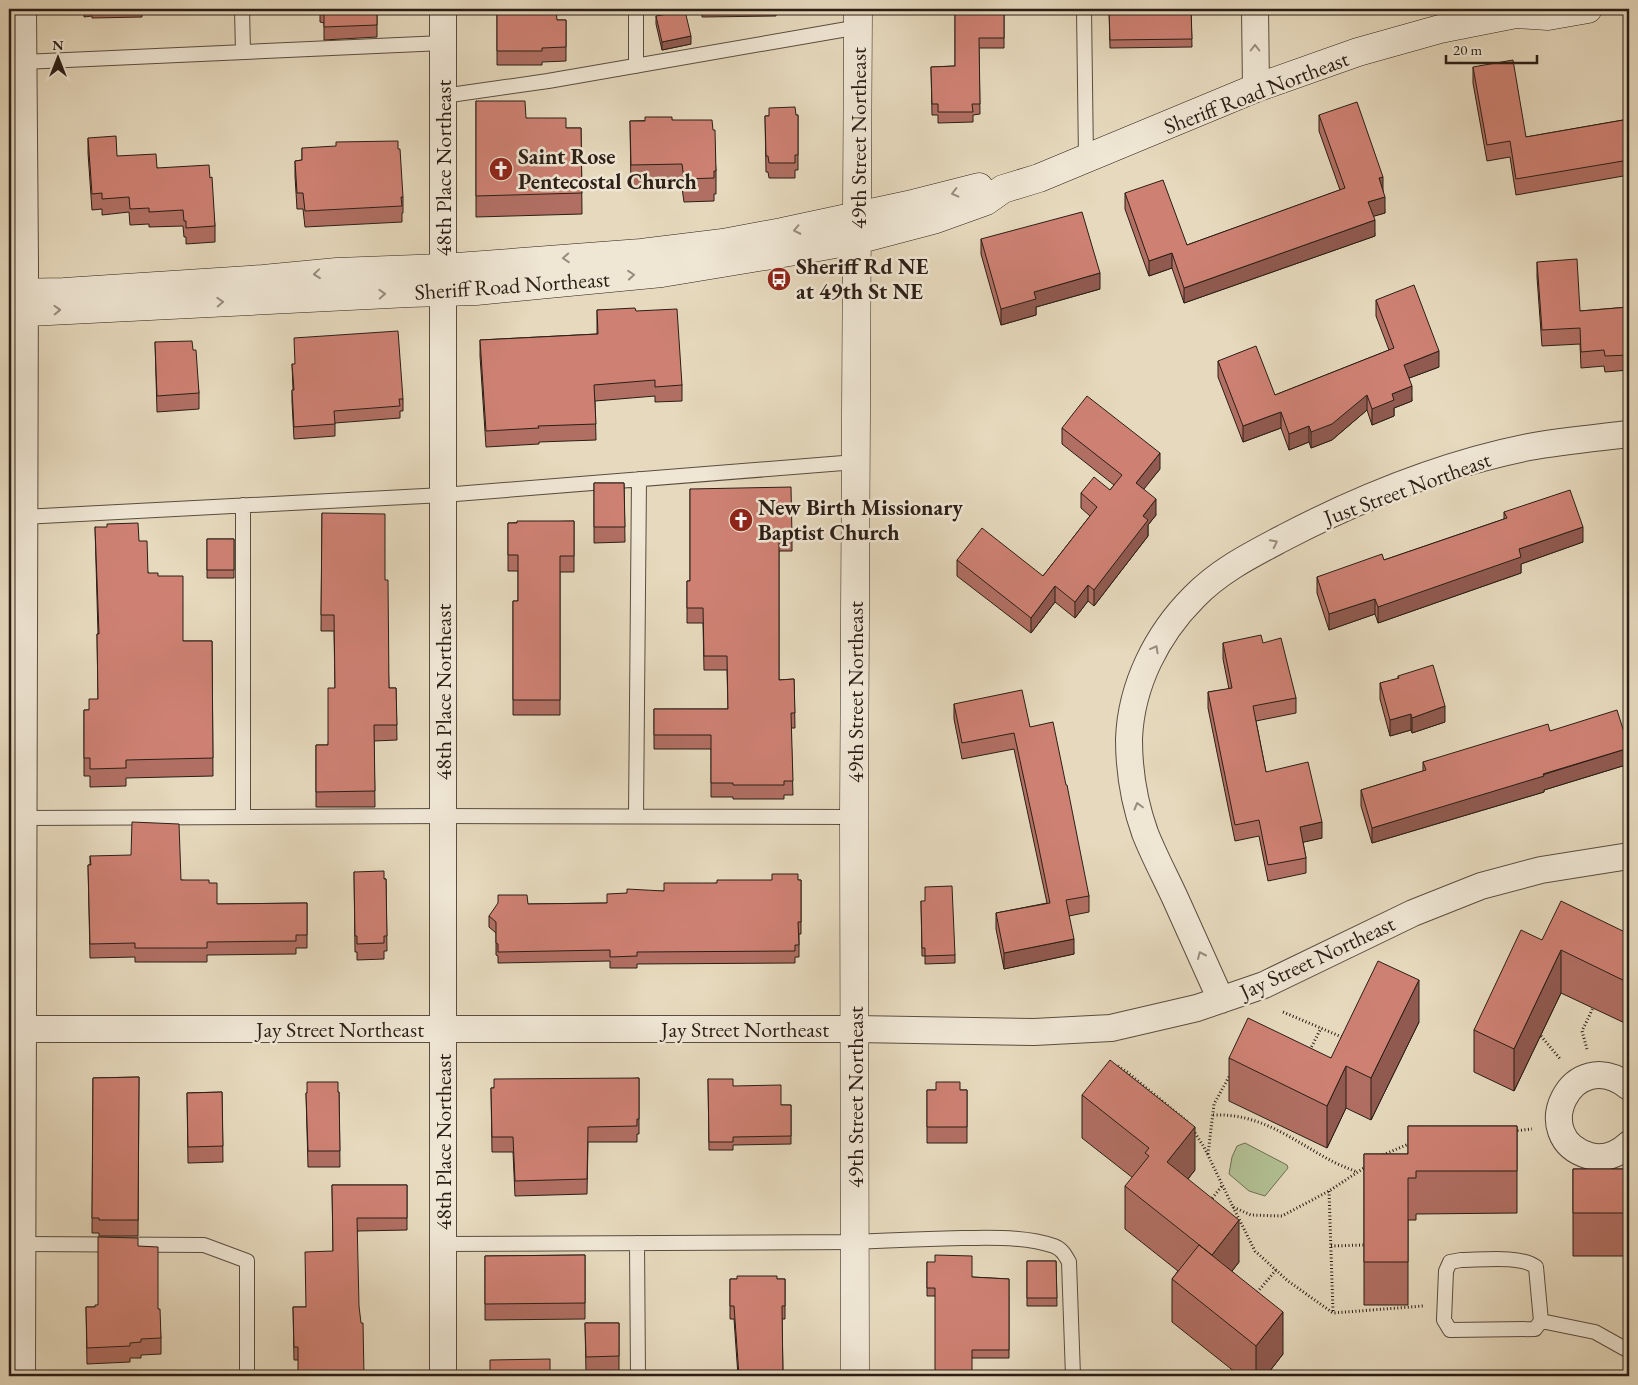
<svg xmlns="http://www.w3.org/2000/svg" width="1638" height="1385" font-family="'EB Garamond',serif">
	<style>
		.green { fill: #b2c093; stroke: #6e6f54 }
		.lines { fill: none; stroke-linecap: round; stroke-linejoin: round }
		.lane-casing { stroke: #5a4d40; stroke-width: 16 }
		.street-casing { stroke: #5a4d40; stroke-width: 28 }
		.secondary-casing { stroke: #2b1e16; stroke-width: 29 }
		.path { stroke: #2b1e16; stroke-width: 3; stroke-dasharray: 1 2.5; stroke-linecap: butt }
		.lane { stroke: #efe6d4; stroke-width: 14 }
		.street { stroke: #efe6d4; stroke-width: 26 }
		.secondary { stroke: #efe6d4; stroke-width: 28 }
		.wall { fill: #b16f63; stroke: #2b1e16 }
		.shaded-wall { fill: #905a50; stroke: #2b1e16 }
		.building { fill: #ce8173; stroke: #2b1e16 }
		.oneway { stroke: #978c7e }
		.labels { text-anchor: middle; stroke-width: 5; stroke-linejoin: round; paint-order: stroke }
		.street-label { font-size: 22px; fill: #2b1e16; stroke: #efe6d4 }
		.poi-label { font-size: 22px; font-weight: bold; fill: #2b1e16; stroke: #efe6d4; text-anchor: start }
	</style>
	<rect width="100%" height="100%" fill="#e6d9bd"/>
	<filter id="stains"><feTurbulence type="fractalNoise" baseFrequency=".004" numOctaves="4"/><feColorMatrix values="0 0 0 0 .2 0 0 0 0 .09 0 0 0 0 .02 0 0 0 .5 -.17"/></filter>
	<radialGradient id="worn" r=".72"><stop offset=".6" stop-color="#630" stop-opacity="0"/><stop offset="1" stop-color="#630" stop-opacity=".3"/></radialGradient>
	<!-- green -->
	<path class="green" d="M1245 1143 1287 1165 1288 1168 1265 1196 1249 1191 1229 1174 1232 1157 1237 1146Z"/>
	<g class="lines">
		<!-- lane casing -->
		<g class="lane-casing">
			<path id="lane" d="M242 9 243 52
				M636 9V66
				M1084 9 1086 159
				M23 62 443 43
				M443 96 548 81 859 27
				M23 517 443 495 856 462
				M636 816 639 479
				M243 817V505
				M23 818 443 816 854 817
				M637 1243 638 1376
				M22 1244 204 1245 247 1261V1376
				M443 1244 855 1242C891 1240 926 1239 962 1238 993 1238 1025 1236 1054 1246 1062 1249 1065 1255 1069 1262L1073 1376
				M1461 1260C1480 1260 1521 1255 1536 1267L1541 1321 1535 1329 1450 1330 1444 1320 1446 1271 1450 1262Z
				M1541 1321 1595 1332 1629 1351"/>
		</g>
		<!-- street casing -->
		<g class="street-casing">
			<path id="street" d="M1255 9 1256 88
				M1221 1000C1206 966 1191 933 1176 900 1166 878 1154 856 1145 833 1135 805 1129 770 1129 739 1131 685 1157 634 1194 597 1220 570 1253 554 1285 537 1362 497 1444 464 1529 447 1562 441 1596 438 1629 434
				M9 1029H855L1034 1032 1111 1028 1197 1008 1264 985 1413 913 1481 886 1541 870 1629 856
				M1629 1087C1572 1042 1526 1138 1590 1156 1605 1160 1618 1154 1629 1144
				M22 1376 25 263 23 9
				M443 1376V9"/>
		</g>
		<!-- secondary casing -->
		<g class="secondary-casing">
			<path id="secondary" d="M9 293 64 292 263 279 337 272 443 268 641 253 723 243 782 232 908 205 979 187
				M9 313 409 293 476 291 662 273 813 248 857 240 933 220 986 201 1003 189 1039 178 1256 88 1358 52 1440 29 1516 14 1548 16 1588 9
				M855 1376 854 817 858 9"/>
		</g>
		<!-- path -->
		<path class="path" d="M1283 1012 1344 1038
			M1541 1036 1561 1060
			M1587 1049 1582 1031 1593 1008
			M1310 1050 1321 1028
			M1118 1066 1127 1072 1189 1123
			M1213 1115C1259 1113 1290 1138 1328 1159 1337 1164 1347 1168 1357 1172
			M1193 1130 1204 1147 1233 1207 1251 1215 1282 1216 1329 1191 1367 1166
			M1514 1131 1532 1129
			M1208 1154 1214 1104 1230 1075
			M1383 1155 1411 1143
			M1329 1191 1333 1312
			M1210 1201 1222 1186
			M1233 1207 1255 1251 1288 1281 1333 1313 1423 1306
			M1331 1246 1364 1245
			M1255 1295 1276 1270"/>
		<!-- lane -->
		<use href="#lane" class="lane"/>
		<!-- street -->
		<use href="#street" class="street"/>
		<!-- secondary -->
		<use href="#secondary" class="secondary"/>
	</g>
	<!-- wall -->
	<path class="wall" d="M84 9H142V17L92 18V16L84 17Z
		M320 9H377V37L324 40V23L320 22Z
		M497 9 557 20H566V61L542 62V65H497Z
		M702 9H776V16L702 17Z
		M955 9H1004V48H979L980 114 973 115V122L938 123V115H932L931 67 955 66Z
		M1109 9H1191L1192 47 1110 48Z
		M656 16 691 44 662 50 656 24Z
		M1473 67 1526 137 1629 119V175L1516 195 1510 157 1487 161 1473 83Z
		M476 101 526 118 566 128H581L582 214 476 217Z
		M798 115V170H795V178H769L768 172H766L765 116Z
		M1319 115 1383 191 1385 213 1373 216 1375 236 1184 303 1172 268 1149 276 1125 209V193L1187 245 1340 190 1319 131Z
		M672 120 713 130 716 171V194H714V201L684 202 682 188 631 189 630 121Z
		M88 138 117 156 157 168 210 178 215 226V242L186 244V237H184L183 226 149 227V224L130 225 129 212 102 215V209L92 210 88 153Z
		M302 148 403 197V213H402V222L305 227 303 209H297L295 176V161L302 160Z
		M981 239 1100 289 1036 307V315L1001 325 981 254Z
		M1537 262 1580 311 1629 307V370L1605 372 1604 366 1581 368 1580 344 1542 346 1537 277Z
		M1376 300 1439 367 1409 378 1412 401 1394 408V416L1372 425 1367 410 1332 440 1311 448 1309 442 1289 450 1281 428 1243 442 1218 377V361L1275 395 1389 350 1376 316Z
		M597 310 636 311 682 385V401L655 402V396L595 401 596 440 539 442V444L486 447 480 356V340L597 334Z
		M155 342 193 350 199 393V409L157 412Z
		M292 364 403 399V411H400V418L335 423V436L294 439 292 402V390H293Z
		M1062 428 1160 469 1143 489 1156 515 1148 525V536L1094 606 1088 601 1075 618 1055 602 1031 633 957 576V560L1043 576 1090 516 1081 508V493L1110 490 1114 485 1062 444Z
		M594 483H624L625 542 594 543Z
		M690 489 792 536V551H779V680L794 679 795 728H791L793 795H784V799H733V797H711V749H654V709H728L727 670H704L703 623H687V581H690Z
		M1504 512 1583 542 1521 564V573L1378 623 1375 614 1329 630 1317 593V577L1384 560 1504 519Z
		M322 513 385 580 389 688H396L397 740 374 741 375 807H316V745H328L335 688 334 631H321Z
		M574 521V572H560V715H513V601H518V571H508V523Z
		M95 527 139 541 148 573 158 576 183 641H212L213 776 126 778V786L90 787V776H84V710H89L98 699 97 634H98Z
		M207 539H234V578H207Z
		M1223 643H1263L1296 698V713L1256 721 1266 772 1322 838 1303 842 1306 858V873L1268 881 1259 836 1235 841 1208 708V692L1229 689 1223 659Z
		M1398 676 1445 722 1412 733 1411 730 1390 736 1380 699V683L1398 679Z
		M954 704 1030 727 1089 896V912L1069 916 1074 954 1004 969 996 929V913L1047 903 1014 749 962 759 954 719Z
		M1550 731 1629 764 1544 790V792L1372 843 1361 806V790L1423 771V762Z
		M90 856 181 880 209 883 217 904 307 903V948H296V954L207 955V962H135V957L90 958 88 865H90Z
		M354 872 386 879 387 951H384V959L357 960V952H355Z
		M801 880V934H799V957H795V963L637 964V968H610V961L498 963V956L496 955V933L489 927V916L528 904 607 903 627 893 664 891 717 883Z
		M921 901 955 955V963L925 964V956H922Z
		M1629 934V1025L1561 993 1514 1091 1474 1072V1030L1542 940Z
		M1419 1022 1371 1120 1346 1108 1327 1148 1229 1101V1058H1331Z
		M139 1077 138 1236H99V1233H92L93 1078Z
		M639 1078V1134H637V1142H588L587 1194 515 1196 513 1152H492L491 1088Z
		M708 1079 733 1086 781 1105H791V1144L733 1145V1150H709Z
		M927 1090H967V1143H927Z
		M222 1092 223 1162 188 1163 187 1093Z
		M339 1092 340 1167H308L306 1093Z
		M1082 1095 1195 1170 1188 1179 1239 1262 1232 1271 1283 1354 1266 1376H1240L1172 1322V1279L1178 1271 1125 1229V1186L1133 1178 1082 1138Z
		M1408 1126H1517V1213L1416 1214V1220H1408V1305H1364V1154H1408Z
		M1573 1169H1629V1256H1573Z
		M332 1185H407V1230L358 1231 298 1360H294L293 1307H306L333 1251Z
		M138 1246 158 1309 161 1338V1354L141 1355V1358H130V1362L87 1364 86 1307H95L98 1305Z
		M585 1255V1319L485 1320V1256Z
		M1027 1261H1056L1057 1306H1027Z
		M927 1262 972 1277 1009 1279V1358H972L935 1296H927Z
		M730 1279H785V1319H782L783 1376H738L734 1319H730Z
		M585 1323H619V1372L586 1373Z"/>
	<!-- shaded-wall -->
	<path class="shaded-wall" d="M691 36V44L662 50V42Z
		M1383 177V192L1379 178Z
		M1385 197V213L1368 218V202Z
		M1375 220V236L1184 303V288Z
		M1172 253V268L1149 276V261Z
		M1100 273V289L1036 307V315L1001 325V309L1034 292Z
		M1439 351V367L1404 380V365Z
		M1412 386V401L1394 408V416L1372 425V409L1392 394Z
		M1367 395V410L1332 440 1311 448V432Z
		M1281 412V428L1243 442V426Z
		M1309 426V442L1289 450V434Z
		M1160 453V469L1136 499V483Z
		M1156 499V515L1148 525V536L1094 606V590L1143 516Z
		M1583 527V542L1521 564V573L1378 623V607L1519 549Z
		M1088 585V601L1075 618V602Z
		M1055 586V602L1031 633V618Z
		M1375 599V614L1329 630V614Z
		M1445 706V722L1412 733V718Z
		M1411 714V730L1390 736V720Z
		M1629 748V764L1544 790V792L1372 843V828Z
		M1322 822V838L1300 843V827Z
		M1074 939V954L1004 969V953Z
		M1561 950V993L1514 1091V1049Z
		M1419 980V1022L1371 1120V1078Z
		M1346 1066V1108L1327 1148V1106Z
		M1195 1127V1170L1167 1205V1162Z
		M1239 1220V1262L1212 1297V1255Z
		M1283 1312V1354L1266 1376H1256V1346Z"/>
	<!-- building -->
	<path class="building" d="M320 9H377V25L324 27V11L320 10Z
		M497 9H556L557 20H566V47L542 48V51H497Z
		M955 9H1004V38H979L980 104H972L973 112H938V104H932L931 67 955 66Z
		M1109 9H1191L1192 39 1110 40Z
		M685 11 691 36 662 42 656 16Z
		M1513 60 1526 137 1629 119V160L1516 179 1510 141 1487 145 1473 67Z
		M476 101H525L526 118H566V128H581L582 193 476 196Z
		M1357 102 1383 177 1379 178 1385 197 1368 202 1375 220 1184 288 1172 253 1149 261 1125 193 1163 180 1187 245 1345 188 1319 115Z
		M795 107 796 115H798V155H795V163H769L768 156H766L765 116H769V108Z
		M645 117H672V120H712L713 130H715L716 171H714V178L684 179 682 164 631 165 630 121H645Z
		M116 136 117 156 156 154 157 168 209 165 210 178 212 177 215 226 186 228V221H184L183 210 149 212V208L130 209 129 197 102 199V193L92 194 88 138Z
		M398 141V149H400L403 197H401L402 206 305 211 303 193H297L295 161 302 160V148L336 146V142Z
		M1082 212 1100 273 1034 292 1036 299 1001 309 981 239Z
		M1577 259 1580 311 1629 307V355L1605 356 1604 350 1581 352 1580 328 1542 330 1537 262Z
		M1414 285 1439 351 1404 365 1412 386 1392 394 1394 400 1372 409 1367 395 1332 424 1311 432 1309 426 1289 434 1281 412 1243 426 1218 361 1256 346 1275 395 1394 348 1376 300Z
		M635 308 636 311 677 309 682 385 655 387V380L594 385 596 424 538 426 539 428 486 431 480 340 598 334 597 310Z
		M398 331 403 399H399L400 406 334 411 335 424 294 427 292 390H294L292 364H295L294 338Z
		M192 341 193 350H196L199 393 157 396 155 342Z
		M1087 396 1160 453 1136 483 1156 499 1143 516 1148 520 1094 590 1088 585 1075 602 1055 586 1031 618 957 560 982 528 1043 576 1097 507 1081 493 1094 477 1110 490 1122 475 1062 428Z
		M594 483H624L625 527H594Z
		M791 487 792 536 779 537V680L794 679 795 713H791L793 781H784V785H733V783H711V735H654V709H728L727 656H704L703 608H687V581H690V489Z
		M1570 490 1583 527 1519 549 1521 557 1378 607 1375 599 1329 614 1317 577 1382 554 1384 560 1507 518 1504 512Z
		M322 513 385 514V580H388L389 688H396L397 725H374L375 791 316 792V745H328V688H335L334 615H321Z
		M517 521H574V556H560V700H513V601H518V555H508V523H517Z
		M138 523 139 541H147L148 573H158V576H183V641H212L213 758 126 760V768L90 769V758H84V710H89V699H98L97 634H99L95 527H107V524Z
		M207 539H234V570H207Z
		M1261 635 1263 643 1281 638 1296 698 1253 706 1266 772 1308 762 1322 822 1300 827 1306 858 1268 865 1259 820 1235 825 1208 692 1232 688 1223 643Z
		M1433 665 1445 706 1412 718 1411 714 1390 720 1380 683 1399 678 1398 676Z
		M1022 690 1030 727 1053 722 1066 785H1067L1089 896 1066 900 1074 939 1004 953 996 913 1050 903 1037 839 1014 733 962 743 954 704Z
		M1617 710 1629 748 1543 774 1544 776 1372 828 1361 790 1426 770 1423 762 1548 724 1550 731Z
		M132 822 179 824 181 880H209V883H217V904L307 903V935H296V941L207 942V948H135V943L90 944 88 865H91L90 856 131 855Z
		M384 871V879H386L387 936H384V943L357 944V936H355L354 872Z
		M772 874H798V880H801V922H798L799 945H795V951L637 952V956L610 957V950L498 952V944L496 943V922L489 916 498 903V895H527L528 904 607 903V894L627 893V889L664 891V883H717V880H772Z
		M952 886 955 955 925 956V948H922L921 901H925V887Z
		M1561 901 1629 934V983L1561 950 1514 1049 1474 1030 1521 930 1542 940Z
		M1378 961 1419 980 1371 1078 1346 1066 1327 1106 1229 1058 1248 1018 1331 1058Z
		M1110 1060 1195 1127 1167 1162 1239 1220 1212 1255 1125 1186 1149 1156 1145 1153 1149 1148 1082 1095Z
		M139 1077 138 1220H99V1218H92L93 1078Z
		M639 1078V1119H637V1126L588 1127 587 1179 515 1181 513 1137H492L491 1088H494V1079Z
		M708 1079H733V1086L781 1085V1105H791V1136L733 1137V1142H709Z
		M307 1082H338V1092H339L340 1151H308L306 1093H307Z
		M936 1082H960V1090H967V1127H927V1090H936Z
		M222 1092 223 1146 188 1147 187 1093Z
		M1408 1126H1517V1171H1416V1178H1408V1262H1364V1154H1408Z
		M1573 1169H1629V1213H1573Z
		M332 1185H407V1218H357L359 1306 361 1323H363L364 1376H298V1347H294L293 1307H306L305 1252 333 1251Z
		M98 1237 138 1238V1246L158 1247V1309H160L161 1338 141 1339V1342L130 1343V1346L87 1348 86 1307H95V1305H98Z
		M1199 1245 1283 1312 1256 1346 1172 1279Z
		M585 1255V1303L485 1304V1256Z
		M935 1255 972 1256V1277L1009 1279V1350H972V1376H935V1288H927V1262H935Z
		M1027 1261H1056L1057 1298H1027Z
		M737 1276H777V1279H785V1306H782L783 1376H739L734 1306H730V1279H737Z
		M585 1323H619V1356L586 1357Z
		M550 1359V1376H490V1360Z"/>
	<!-- one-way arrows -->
	<defs><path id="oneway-chevron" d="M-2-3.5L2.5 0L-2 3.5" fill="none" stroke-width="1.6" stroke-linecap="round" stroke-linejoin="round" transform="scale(1.25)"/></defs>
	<g class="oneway">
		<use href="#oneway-chevron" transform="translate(1255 48) rotate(-90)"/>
		<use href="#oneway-chevron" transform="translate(955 193) rotate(166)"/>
		<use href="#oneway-chevron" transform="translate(797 230) rotate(168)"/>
		<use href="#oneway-chevron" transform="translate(566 258) rotate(176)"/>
		<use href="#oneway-chevron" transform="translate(317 274) rotate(174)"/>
		<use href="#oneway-chevron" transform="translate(631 275) rotate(-5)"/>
		<use href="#oneway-chevron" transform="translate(382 294) rotate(-3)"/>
		<use href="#oneway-chevron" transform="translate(220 302) rotate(-3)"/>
		<use href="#oneway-chevron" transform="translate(57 310) rotate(-2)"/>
		<use href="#oneway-chevron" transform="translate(1274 543) rotate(-27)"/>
		<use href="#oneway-chevron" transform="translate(1155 649) rotate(-61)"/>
		<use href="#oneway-chevron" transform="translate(1138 806) rotate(-105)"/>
		<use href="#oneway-chevron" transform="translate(1201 955) rotate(-114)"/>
	</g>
	<!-- icons -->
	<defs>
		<g id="church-disc" transform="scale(1.25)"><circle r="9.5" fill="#8f2418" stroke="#efe6d4"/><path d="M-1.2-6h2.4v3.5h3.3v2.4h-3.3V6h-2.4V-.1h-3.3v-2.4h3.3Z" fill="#fff"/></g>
		<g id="bus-disc" transform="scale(1.25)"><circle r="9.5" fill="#8f2418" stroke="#efe6d4"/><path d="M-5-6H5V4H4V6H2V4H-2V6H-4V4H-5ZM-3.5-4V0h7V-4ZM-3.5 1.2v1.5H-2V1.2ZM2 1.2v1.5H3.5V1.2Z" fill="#fff"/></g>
	</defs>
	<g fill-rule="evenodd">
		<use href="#church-disc" x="501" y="169"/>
		<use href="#bus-disc" x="779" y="279"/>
		<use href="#church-disc" x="741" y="520"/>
	</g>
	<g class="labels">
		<!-- street labels -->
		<g class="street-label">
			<text transform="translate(1256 92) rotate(-21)" y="8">Sheriff Road Northeast</text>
			<text transform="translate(858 138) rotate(-90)" y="8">49th Street Northeast</text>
			<text transform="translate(443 168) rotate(-90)" y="8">48th Place Northeast</text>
			<text transform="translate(512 285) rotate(-4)" y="8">Sheriff Road Northeast</text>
			<text transform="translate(1407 488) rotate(-20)" y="8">Just Street Northeast</text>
			<text transform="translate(443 692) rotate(-90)" y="8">48th Place Northeast</text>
			<text transform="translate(855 692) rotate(-90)" y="8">49th Street Northeast</text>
			<text transform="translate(1317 957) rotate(-25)" y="8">Jay Street Northeast</text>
			<text x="340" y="1037">Jay Street Northeast</text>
			<text x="745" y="1037">Jay Street Northeast</text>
			<text transform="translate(855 1097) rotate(-90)" y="8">49th Street Northeast</text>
			<text transform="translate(443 1142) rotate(-90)" y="8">48th Place Northeast</text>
		</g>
		<!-- poi labels -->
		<g class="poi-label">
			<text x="518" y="164">Saint Rose<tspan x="518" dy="25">Pentecostal Church</tspan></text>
			<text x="796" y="274">Sheriff Rd NE<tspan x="796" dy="25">at 49th St NE</tspan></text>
			<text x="758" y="515">New Birth Missionary<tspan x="758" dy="25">Baptist Church</tspan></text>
		</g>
	</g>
	<!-- margin -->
	<rect width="1638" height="1385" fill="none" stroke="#e6d9bd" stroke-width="30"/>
	<rect x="10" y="10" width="1618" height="1365" fill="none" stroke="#2b1e16" stroke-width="2.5"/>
	<rect x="15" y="15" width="1608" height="1355" fill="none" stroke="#2b1e16"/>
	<!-- north arrow -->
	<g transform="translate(58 58)" stroke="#efe6d4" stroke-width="4" paint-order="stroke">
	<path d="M0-4L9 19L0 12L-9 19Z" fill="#2b1e16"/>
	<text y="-8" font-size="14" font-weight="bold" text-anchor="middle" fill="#2b1e16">N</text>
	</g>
	<!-- scale -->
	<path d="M1446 55v8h91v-8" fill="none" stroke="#2b1e16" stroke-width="2.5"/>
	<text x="1453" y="55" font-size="15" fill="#2b1e16" stroke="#efe6d4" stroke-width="4" paint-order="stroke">20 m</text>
	<rect width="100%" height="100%" filter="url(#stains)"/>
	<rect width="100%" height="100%" fill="url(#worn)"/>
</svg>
